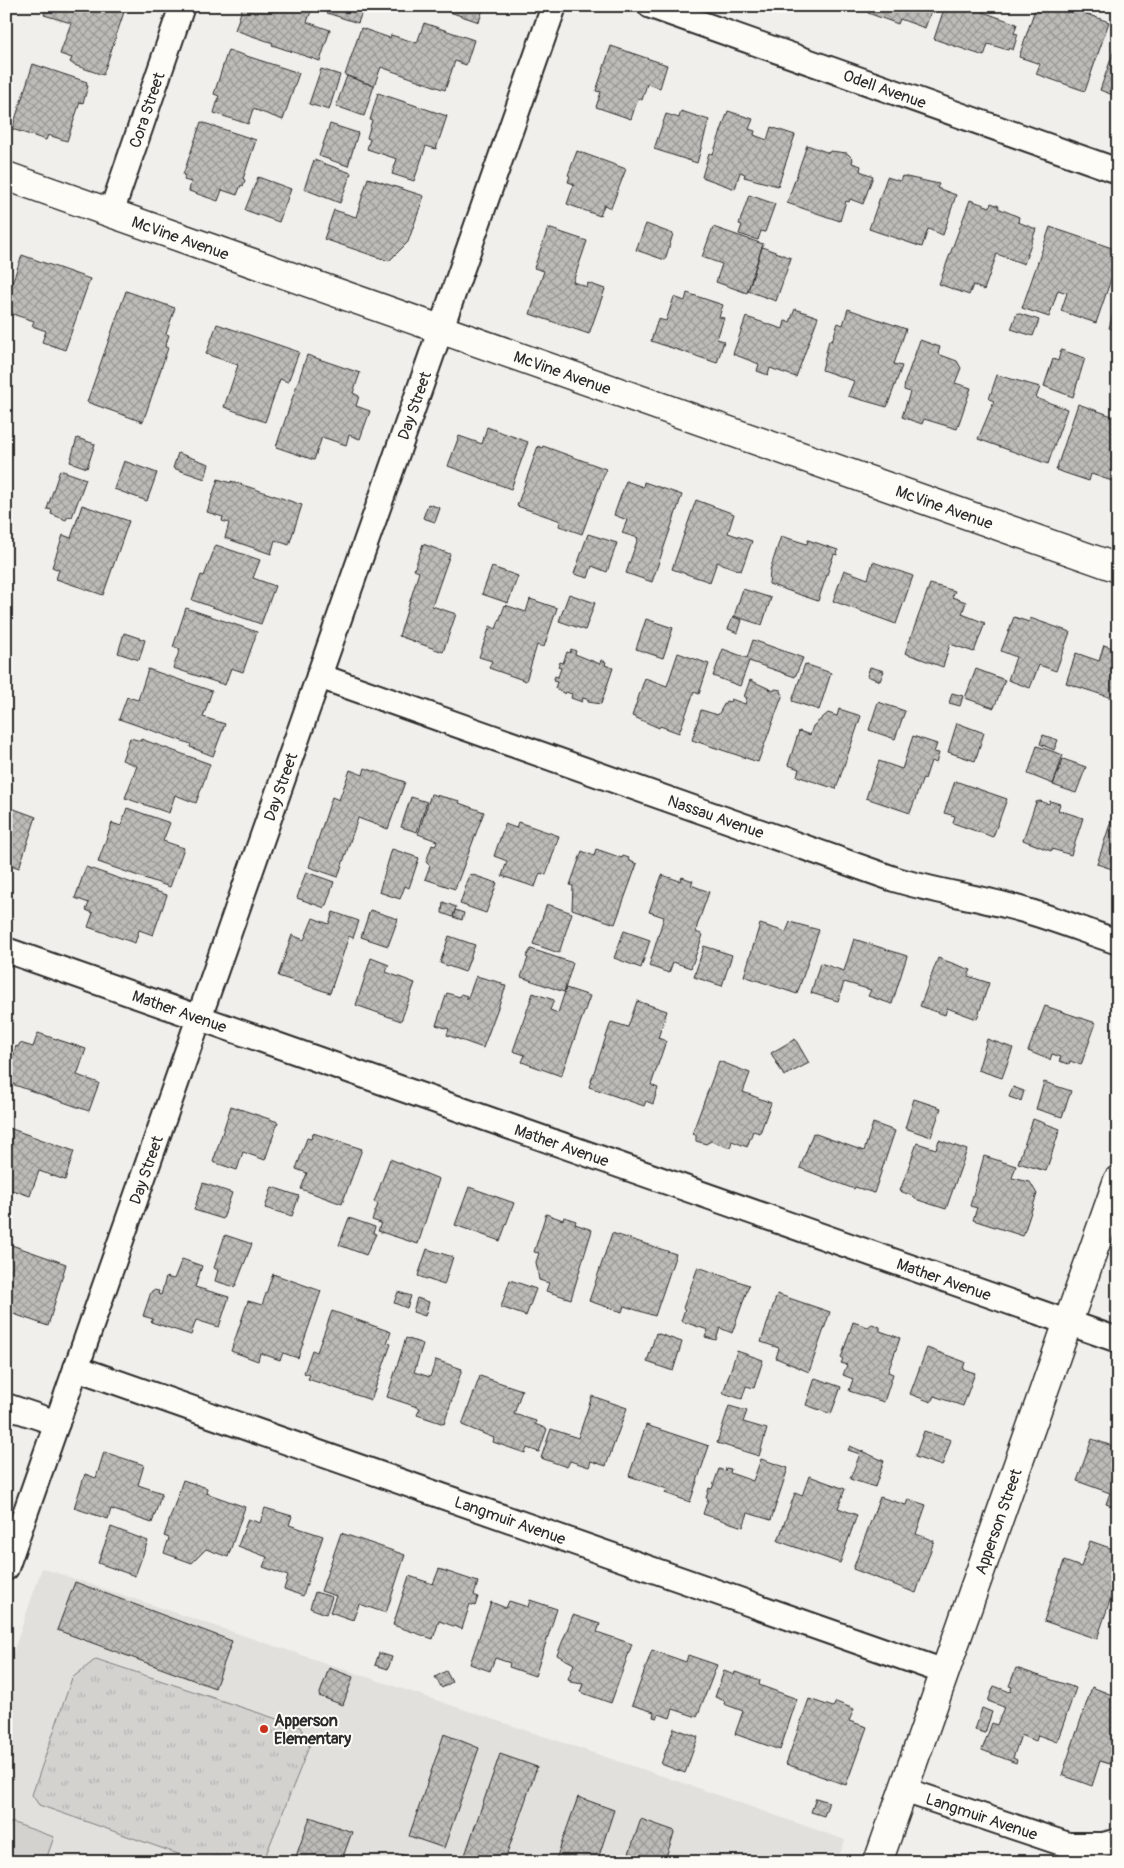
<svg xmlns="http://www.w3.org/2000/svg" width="1124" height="1868" font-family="Pangolin,sans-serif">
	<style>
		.built { fill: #e1e0dc }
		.grass { fill: url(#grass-tufts); stroke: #7f7e7d }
		.park { fill: #d3d2cf; stroke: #7f7e7d }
		.building { fill: url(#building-cross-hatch); stroke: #2b2b2b }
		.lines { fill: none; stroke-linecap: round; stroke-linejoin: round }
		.minor-casing { stroke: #2b2b2b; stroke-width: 28 }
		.tertiary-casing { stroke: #2b2b2b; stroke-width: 31 }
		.minor { stroke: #fdfcf7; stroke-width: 24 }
		.tertiary { stroke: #fdfcf7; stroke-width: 28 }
		.poi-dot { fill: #c8321e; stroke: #fdfcf7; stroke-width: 2 }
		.labels { text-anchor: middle; stroke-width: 4; stroke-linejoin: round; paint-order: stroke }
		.street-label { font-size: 16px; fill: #2b2b2b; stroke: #fdfcf7 }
		.poi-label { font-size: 16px; font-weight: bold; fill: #2b2b2b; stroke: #fdfcf7; text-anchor: start }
	</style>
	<defs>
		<pattern id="grass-tufts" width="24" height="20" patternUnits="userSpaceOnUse" patternTransform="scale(1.25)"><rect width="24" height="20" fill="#d3d2cf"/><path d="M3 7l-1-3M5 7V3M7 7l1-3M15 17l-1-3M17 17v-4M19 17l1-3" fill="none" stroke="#b5b4b2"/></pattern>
		<pattern id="building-cross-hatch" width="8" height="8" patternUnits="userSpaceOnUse" patternTransform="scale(1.25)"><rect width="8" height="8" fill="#bdbcb8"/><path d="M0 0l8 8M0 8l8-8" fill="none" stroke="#9a9996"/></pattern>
	</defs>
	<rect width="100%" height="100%" fill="#f0efeb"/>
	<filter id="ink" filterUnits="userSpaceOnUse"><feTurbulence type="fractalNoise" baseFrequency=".02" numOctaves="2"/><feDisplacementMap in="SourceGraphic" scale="10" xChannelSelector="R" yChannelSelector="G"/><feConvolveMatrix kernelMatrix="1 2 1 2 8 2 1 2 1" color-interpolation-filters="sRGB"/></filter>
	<g filter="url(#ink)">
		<!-- built -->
		<path class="built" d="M42 1568 692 1786 845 1840 837 1862H6V1673Z"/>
		<!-- grass -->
		<path class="grass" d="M96 1659 301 1727 310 1744 263 1862H201L39 1805 32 1795 72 1678Z"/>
		<!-- park -->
		<path class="park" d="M11 1822 54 1837 45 1862H6V1836Z"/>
		<!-- building -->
		<path class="building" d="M47 6H126L103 75 74 65 70 62 72 58 60 54 71 23 44 15Z
			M243 6H313L307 22 330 30 320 61 272 45 273 43 235 30Z
			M329 6H364L358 23 327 13Z
			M432 6H484L479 22Z
			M871 6H933L925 28 900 19 898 24 868 13Z
			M945 6H985L983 12 1017 24 1014 33 1018 34 1013 50 1009 48 1008 50 988 44 984 56 934 39Z
			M1036 6H1064L1109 22 1085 91 1036 74 1040 64 1019 57Z
			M424 23 474 40 466 65 455 61 445 90 381 67 374 86 345 75 361 28 390 38 391 35 417 43Z
			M1118 39V97L1100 90Z
			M611 46 667 65 660 88 647 84 642 100 638 98 631 119 596 107 601 92 596 91Z
			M228 50 299 73 283 120 253 109 248 124 214 113 219 96 214 94Z
			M33 64 87 82 86 85 88 86 83 103 80 102 67 141 48 135 46 140 12 129Z
			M321 69 340 75 329 110 309 104Z
			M347 76 374 86 364 116 336 106Z
			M378 93 447 116 436 149 426 146 414 181 392 174 397 159 367 149 370 139 367 138 372 120H370Z
			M681 111 709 120 697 163 654 149 666 114 679 118Z
			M728 111 753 119 749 129 755 131 754 135 767 140 771 127 795 135 778 186 744 177 745 174 740 172 735 189 702 177 709 153 713 154Z
			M201 122 256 140 243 179 245 180 243 186 241 185 237 195 222 190 218 201 189 191 191 182 184 180 185 176 183 175Z
			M330 124 358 133 348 166 319 156Z
			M807 145 829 153 830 151 847 153 853 159 852 163 861 166 860 171 873 176 863 204 850 199 849 202 846 201 840 221 787 203Z
			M577 151 626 169 611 208 604 205 600 216 567 204 574 184 568 182 570 176 568 175Z
			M314 160 351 173 340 203 304 189Z
			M902 176 939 184 937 188 956 195 943 235 928 229 922 247 869 229 887 177 900 181Z
			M258 177 291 189 279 222 245 210Z
			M368 178 424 196 408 242 389 261 324 239 334 210 356 217Z
			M749 195 775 204 765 232 761 231 758 240 739 234 742 225 739 224Z
			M970 200 990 207 991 203 999 206 998 208 1019 217 1018 222 1036 229 1024 264 997 254 984 290 973 285 969 295 939 284Z
			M646 224 673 234 665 260 636 250Z
			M713 227 763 244 747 293 716 282 722 264 702 257Z
			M1050 227 1118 250V259L1096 323 1061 311 1067 293 1058 290 1049 317 1022 308Z
			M548 228 587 241 573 282 587 287 588 283 605 289 589 334 530 314 544 271 534 268Z
			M762 247 791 258 776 301 748 291Z
			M22 255 90 279 65 350 42 342 46 331 32 326 34 321 6 312V300Z
			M126 291 175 308 166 334 169 335 165 347 168 348 143 422 87 402Z
			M687 293 723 305 719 317 724 318 717 339 724 341 717 363 651 341 658 319 666 321 674 297 685 301Z
			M1118 296V331L1109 328Z
			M795 309 818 317 796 377 770 368 768 375 757 371 759 364 733 354 746 317 783 329 785 321 790 322Z
			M848 309 906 329 894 364 902 366 887 407 848 396 854 381 822 370 829 340 832 341 838 323 843 325Z
			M1017 313 1039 320 1033 336 1011 329Z
			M217 324 299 352 288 382 280 379 265 422 224 407 238 365 206 354Z
			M920 340 940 347 938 354 957 361 961 368 955 383 971 388 957 429 924 419 922 424 902 417 910 392 904 390 905 382Z
			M1061 350 1085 358 1073 397 1044 386 1053 359 1058 361Z
			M307 355 360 373 353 393 359 396 356 406 370 411 360 439 349 435 346 445 322 437 314 460 276 447Z
			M997 375 1040 387 1036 398 1067 409 1048 464 978 439 994 401 989 399Z
			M1078 404 1115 417 1114 418 1118 420V483L1091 474 1089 481 1056 470Z
			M487 427 528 442 511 489 448 466 459 436 482 444Z
			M77 438 95 444 87 468 70 462Z
			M538 446 542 448 543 446 606 469 582 534 559 526 560 522 558 520 517 506Z
			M178 453 209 464 205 479 173 468Z
			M124 461 157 473 147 501 114 489Z
			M60 470 86 479 72 517 68 516 66 520 51 514 52 510 47 509Z
			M218 479 231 483V481L302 505 289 545 275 540 271 554 225 538 229 523 222 521 223 517 207 512Z
			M626 481 643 487 644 482 682 495 652 582 626 573 638 538 622 533 627 520 614 515Z
			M696 500 734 514 728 533 752 541 741 571 717 562 710 582 672 569Z
			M428 504 440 508 435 522 423 518Z
			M82 505 129 521 103 595 56 579 59 570 52 567 63 535 71 538Z
			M588 534 617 543 607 572 592 566 588 578 574 574Z
			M781 536 807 544 808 540 838 550 837 555 834 554 818 601 769 584 770 570Z
			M423 544 450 554 432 606 456 614 443 652 399 636 419 572 414 570Z
			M216 545 260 560 253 578 275 586 261 624 192 600 201 575 204 576Z
			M873 562 913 576 896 624 833 601 844 570 868 579Z
			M492 567 518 576 508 603 482 594Z
			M930 584 955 591 952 597 966 602 962 614 985 623 974 652 950 644 943 667 905 653Z
			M743 589 771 598 762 625 734 616Z
			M569 594 595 603 585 630 559 621Z
			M530 599 557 608 544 647 537 645 526 681 489 668 492 661 479 657 490 626 496 629 505 605 526 612Z
			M186 608 257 632 243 672 231 668 225 685 173 668 180 649 173 647Z
			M733 617 742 620 738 633 728 629Z
			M1014 617 1029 622 1030 618 1070 632 1056 671 1039 665 1030 688 1008 680 1016 657 1001 651Z
			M646 619 673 628 663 658 636 649Z
			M124 633 145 640 139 660 118 653Z
			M753 640 803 658 795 677 749 661 740 686 713 676 723 649 747 658Z
			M1104 645 1118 650V700L1066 683 1076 653 1099 661Z
			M571 649 576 651 575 654 600 664 601 660 606 662 605 665 613 668 601 704 588 702 589 700 583 698 582 702 571 698 572 694 566 692 565 694 555 688 557 682 553 681 555 676 558 677 561 668 558 667 560 662 563 663 567 652 570 653Z
			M678 653 709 664 699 694 694 692 679 733 660 726 659 728 632 716 645 678 667 686Z
			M805 664 831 673 819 710 792 701Z
			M870 667 884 671 880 681 867 676Z
			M148 669 212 691 203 717 225 724 213 756 190 747 191 744 119 719 127 697 138 700Z
			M976 669 1005 680 994 708 965 698Z
			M750 680 774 691 775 689 781 690 780 693 783 694 758 762 692 740 701 710 718 715 726 701 730 702 731 699 745 704 747 698 744 697Z
			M952 693 963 696 960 706 949 703Z
			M878 702 905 711 895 739 869 730Z
			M839 709 861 716 836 789 797 776 799 769 788 765 799 731 810 735 813 726 828 713 837 716Z
			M957 723 984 733 975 761 948 752Z
			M1043 735 1058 740 1054 750 1040 744Z
			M913 736 937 744 934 752 939 753 936 763 931 761 925 779 923 778 910 813 866 798 879 761 902 769Z
			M130 738 141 741V739L210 764 196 803 175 795 169 813 125 798 137 766 122 760Z
			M1037 746 1063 755 1053 784 1028 774Z
			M1063 759 1086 767 1076 793 1053 785Z
			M365 768 405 782 388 829 358 818 338 877 309 867 332 797 339 800 350 770 363 775Z
			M955 781 1007 799 993 837 953 823 955 816 944 813Z
			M431 794 460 801 459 803 484 812 455 889 425 879 430 866 426 862 432 845 435 846 437 841 418 834Z
			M411 797 427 802 417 832 401 827Z
			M1040 801 1049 804 1050 801 1060 804 1058 810 1083 818 1071 855 1052 849 1051 851 1023 840 1036 802Z
			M6 806 36 817 19 868 6 863Z
			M127 808 170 823 163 841 184 848 170 887 98 862 112 823 121 826Z
			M1112 818 1118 820V871L1097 864Z
			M518 822 559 836 546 875 540 873 535 887 502 876 507 861 494 856 505 824 516 828Z
			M392 849 419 858 409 888 405 886 400 899 379 892Z
			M596 849 622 858 623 856 629 858 628 860 637 864 615 924 572 909 573 886 570 885 582 851 594 856Z
			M86 867 167 895 153 935 139 930 135 943 88 927 93 913 86 910 89 903 75 898Z
			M306 872 334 882 325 908 297 898Z
			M470 874 497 883 486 913 460 904Z
			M662 875 680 881 682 877 693 881 691 885 709 892 697 926 696 932 703 935 691 968 673 962 669 973 649 966 664 917 649 912Z
			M443 902 456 907 453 917 442 913Z
			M547 904 572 913 559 953 533 944Z
			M370 910 398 919 388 946 361 937Z
			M455 910 464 913 462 920 453 917Z
			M333 912 359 921 353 938 349 936 330 993 278 976 292 935 304 940 313 918 329 924Z
			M790 922 819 930 797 994 744 976 760 924 786 932Z
			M624 931 650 940 641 968 614 958Z
			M449 936 475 945 465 972 440 963Z
			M854 939 907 956 892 1004 868 996 871 990 844 982 838 1001 811 993 820 963 844 971Z
			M704 946 732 955 722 986 694 977Z
			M531 949 573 963 564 992 521 977 528 958 526 957Z
			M371 958 389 965 386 972 415 983 401 1021 356 1005Z
			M938 958 971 970 968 976 989 983 977 1019 947 1008 945 1015 920 1006Z
			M476 976 502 983 501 985 506 986 483 1048 447 1035 449 1029 436 1025 447 993 460 997 461 994 467 996V1000Z
			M566 988 590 996 561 1076 522 1062 525 1055 513 1051 533 993 554 1000 550 1010 558 1013Z
			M637 1001 667 1011 658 1038 666 1041 651 1085 658 1088 653 1104 646 1101 644 1106 589 1087 611 1022 628 1027Z
			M1045 1006 1096 1023 1081 1065 1070 1061 1069 1064 1059 1061 1061 1057 1052 1054 1050 1060 1028 1051Z
			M38 1033 86 1049 77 1075 99 1083 89 1111 6 1082 16 1046 18 1047 20 1043 33 1047Z
			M795 1039 809 1063 784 1076 771 1053Z
			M987 1039 1013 1048 1002 1078 978 1070Z
			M719 1061 750 1073 743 1092 771 1103 760 1133 753 1131 747 1147 732 1141 730 1148 711 1141 706 1144 696 1141V1135L692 1134Z
			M1044 1082 1071 1091 1062 1117 1036 1109Z
			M1013 1087 1024 1091 1021 1101 1009 1097Z
			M914 1099 941 1108 931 1137 905 1128Z
			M231 1106 278 1122 265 1160 243 1152 237 1170 213 1162Z
			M1033 1119 1060 1129 1046 1171 1018 1163Z
			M873 1123 895 1131 874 1193 855 1187 854 1189 800 1168 813 1133 864 1151Z
			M6 1127 74 1151 65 1180 39 1171 30 1196 6 1188Z
			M313 1133 362 1149 342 1204 301 1189 307 1173 296 1169 307 1138 311 1139Z
			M939 1140 967 1150 946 1209 915 1199V1197L900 1191 917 1143 936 1149Z
			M984 1156 1016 1166 1012 1178 1030 1182 1037 1194 1023 1236 973 1220 977 1208 970 1206Z
			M390 1159 439 1179 418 1244 378 1231 381 1223 372 1220 378 1204 374 1202Z
			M203 1183 232 1193 223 1219 194 1210Z
			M272 1187 299 1196 292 1216 265 1208Z
			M469 1187 514 1203 500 1241 455 1225Z
			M546 1214 563 1220 564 1217 576 1221 575 1224 592 1230 571 1299 546 1291 549 1283 539 1280 536 1262 539 1253 534 1252Z
			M349 1218 375 1227 373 1233 376 1234 366 1255 339 1245Z
			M612 1233 676 1254 655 1316 624 1306 622 1312 589 1301Z
			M225 1235 252 1244 235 1287 215 1281 218 1270 214 1268Z
			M6 1243 66 1264 48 1326 8 1312 6 1316Z
			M427 1249 453 1257 444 1285 418 1276Z
			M182 1259 202 1266 195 1287 229 1297 219 1327 196 1320 191 1335 151 1322 153 1319 143 1316 151 1292 153 1290 159 1291 158 1294 161 1295 166 1277 174 1279Z
			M698 1267 749 1285 732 1333 720 1328 716 1340 705 1337 708 1330 681 1321 685 1309 683 1308Z
			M273 1274 321 1291 298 1358 283 1353 280 1360 260 1353 258 1361 231 1351 248 1301 262 1305Z
			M510 1280 536 1289 526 1316 501 1307Z
			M398 1292 411 1296 407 1308 394 1303Z
			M777 1294 830 1312 809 1372 776 1358 779 1348 761 1342Z
			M417 1298 429 1302 425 1316 413 1312Z
			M332 1311 391 1332 387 1343 391 1344 371 1400 308 1379 310 1375 304 1373 312 1350 317 1352Z
			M853 1322 868 1327 872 1324 880 1327V1331L900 1338 888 1372 893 1374 884 1402 849 1391 853 1379 843 1375 847 1365 841 1363 843 1359 841 1358Z
			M656 1333 682 1342 673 1371 647 1362Z
			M406 1338 423 1344 414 1372 430 1377 436 1360 462 1369 444 1424 417 1415 420 1408 387 1397Z
			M927 1348 965 1362 963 1369 975 1373 963 1406 934 1396 931 1402 910 1394Z
			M737 1351 763 1360 754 1388 746 1386 742 1399 723 1393Z
			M480 1376 522 1390 514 1414 536 1421 535 1424 547 1429 539 1452 527 1448 525 1453 493 1442 494 1438 462 1425Z
			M815 1378 841 1387 831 1414 806 1405Z
			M592 1396 627 1408 606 1466 591 1461 589 1467 570 1461 567 1467 541 1458 551 1429 578 1438Z
			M729 1406 747 1411 743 1422 767 1429 759 1456 717 1443Z
			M646 1425 709 1446 690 1502 665 1493 667 1489 629 1476Z
			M924 1431 951 1440 942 1466 915 1457Z
			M1092 1439 1118 1448V1508L1106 1504 1110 1493 1077 1481Z
			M850 1446 884 1461 875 1487 850 1479 860 1454 848 1450Z
			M104 1452 144 1465 138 1485 162 1493 152 1523 111 1509 108 1519 74 1508 85 1474 96 1478Z
			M761 1459 788 1468 771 1520 748 1513 743 1527 703 1514 708 1499 706 1498 709 1488 712 1489 719 1469 725 1471 726 1468 731 1469 730 1473 753 1481Z
			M809 1476 845 1489 838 1508 857 1515 840 1563 778 1541 795 1493 802 1496Z
			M183 1480 207 1488 206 1493 245 1507 228 1557 206 1549 192 1563 164 1553 169 1538 164 1536Z
			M880 1497 906 1505 908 1499 926 1505 916 1534 934 1541 916 1593 853 1569Z
			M265 1508 292 1516 289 1525 323 1536 303 1596 284 1589 288 1576 263 1567 267 1557 238 1546 248 1519 260 1523Z
			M111 1527 148 1541 135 1576 98 1563Z
			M341 1533 405 1555 386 1613 359 1604 353 1620 330 1612 336 1596 321 1591Z
			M1090 1541 1116 1550 1118 1545V1586H1115L1097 1639 1044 1621 1064 1561 1081 1567Z
			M439 1569 478 1582 474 1595 478 1597 475 1606 470 1604 462 1629 439 1621 433 1639 393 1625 409 1576 433 1584Z
			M75 1582 232 1641 215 1688 57 1630Z
			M315 1592 332 1597 326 1614 310 1608Z
			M530 1600 557 1609 535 1676 509 1667 510 1663 495 1658 490 1671 470 1664 491 1602 506 1608 509 1601 528 1607Z
			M573 1615 600 1624 597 1632 632 1644 611 1703 580 1692 583 1684 570 1682 571 1680 568 1679 574 1664 557 1655Z
			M652 1650 686 1662 688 1655 717 1665 697 1717 673 1709 670 1718 659 1714 657 1718 653 1717 654 1712 632 1705Z
			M379 1653 392 1657 388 1669 375 1665Z
			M329 1668 353 1677 343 1705 319 1696Z
			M1016 1668 1076 1688 1057 1742 1038 1735 1036 1741 1021 1735 1013 1758 1017 1760 1016 1763 982 1750 992 1723 997 1725 1004 1707 988 1701 994 1686 1010 1692 1012 1687 1009 1686Z
			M446 1671 452 1682 442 1688 435 1677Z
			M724 1671 734 1675 735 1672 760 1680 759 1685 797 1699 780 1750 735 1734 743 1711 724 1704 725 1701 715 1697Z
			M1092 1687 1112 1695 1113 1692 1118 1694V1757L1113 1756 1110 1764 1100 1761 1092 1786 1062 1775Z
			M809 1699 833 1707 836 1702 854 1709 849 1721 867 1727 846 1785 786 1764Z
			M982 1708 992 1712 985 1733 975 1730Z
			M674 1728 698 1737 685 1773 661 1764Z
			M444 1734 479 1748 444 1848 409 1836Z
			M500 1754 537 1767 504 1862H464L466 1855H465Z
			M578 1797 614 1810 597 1862H555Z
			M816 1798 829 1802 824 1816 811 1812Z
			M310 1817 352 1832 341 1862H294Z
			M641 1819 675 1831 664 1862H626Z
			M400 1854 423 1862H397Z"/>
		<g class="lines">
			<!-- minor casing -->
			<g class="minor-casing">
				<g id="minor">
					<path id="s1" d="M651 6 1118 171"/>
					<path id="s2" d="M111 213 182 6"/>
					<path id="s3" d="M319 676 894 879C936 892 978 897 1020 909 1053 918 1085 931 1118 942"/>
					<path id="s4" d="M6 950 1118 1340"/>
					<path id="s5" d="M76 1368 945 1672"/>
					<path d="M6 1406 57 1423"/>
					<path id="s6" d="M6 1568 554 6"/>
					<path id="s7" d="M904 1790 1068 1845H1103L1118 1841"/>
				</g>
			</g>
			<!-- tertiary casing -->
			<g class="tertiary-casing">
				<g id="tertiary">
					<path id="s8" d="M6 176 1118 568"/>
					<path id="s9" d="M878 1862 1118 1180"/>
				</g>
			</g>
			<!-- minor -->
			<use href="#minor" class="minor"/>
			<!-- tertiary -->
			<use href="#tertiary" class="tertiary"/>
		</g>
	</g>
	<!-- markers -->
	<circle class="poi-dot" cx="264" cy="1729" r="5"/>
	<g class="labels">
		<!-- street labels -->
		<g class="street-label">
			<text dy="6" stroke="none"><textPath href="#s1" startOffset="248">Odell Avenue</textPath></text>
			<text dy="6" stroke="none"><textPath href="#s2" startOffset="109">Cora Street</textPath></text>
			<text dy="6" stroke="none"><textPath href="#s8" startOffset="185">McVine Avenue</textPath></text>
			<text dy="6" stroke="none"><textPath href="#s8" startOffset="590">McVine Avenue</textPath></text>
			<text dy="6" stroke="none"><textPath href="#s6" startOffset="1232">Day Street</textPath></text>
			<text dy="6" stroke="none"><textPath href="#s8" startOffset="995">McVine Avenue</textPath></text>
			<text dy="6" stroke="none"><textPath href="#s6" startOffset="828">Day Street</textPath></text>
			<text dy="6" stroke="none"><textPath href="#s3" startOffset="421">Nassau Avenue</textPath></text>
			<text dy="6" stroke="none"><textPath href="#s4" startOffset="184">Mather Avenue</textPath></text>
			<text dy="6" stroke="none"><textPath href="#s4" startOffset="589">Mather Avenue</textPath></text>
			<text dy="6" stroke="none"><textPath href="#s6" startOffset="422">Day Street</textPath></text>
			<text dy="6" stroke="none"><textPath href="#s4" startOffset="994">Mather Avenue</textPath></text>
			<text dy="6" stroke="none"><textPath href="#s5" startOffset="460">Langmuir Avenue</textPath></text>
			<text dy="6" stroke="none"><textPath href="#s9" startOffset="361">Apperson Street</textPath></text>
			<text dy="6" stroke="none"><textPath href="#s7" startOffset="82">Langmuir Avenue</textPath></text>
		</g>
		<!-- poi labels -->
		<g class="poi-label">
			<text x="274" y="1726">Apperson<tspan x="274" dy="18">Elementary</tspan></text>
		</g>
	</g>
	<!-- margin -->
	<rect width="1124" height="1868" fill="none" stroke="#fdfcf7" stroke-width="25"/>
	<rect x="12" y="12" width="1099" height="1843" fill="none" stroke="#2b2b2b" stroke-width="2" filter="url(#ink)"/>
</svg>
